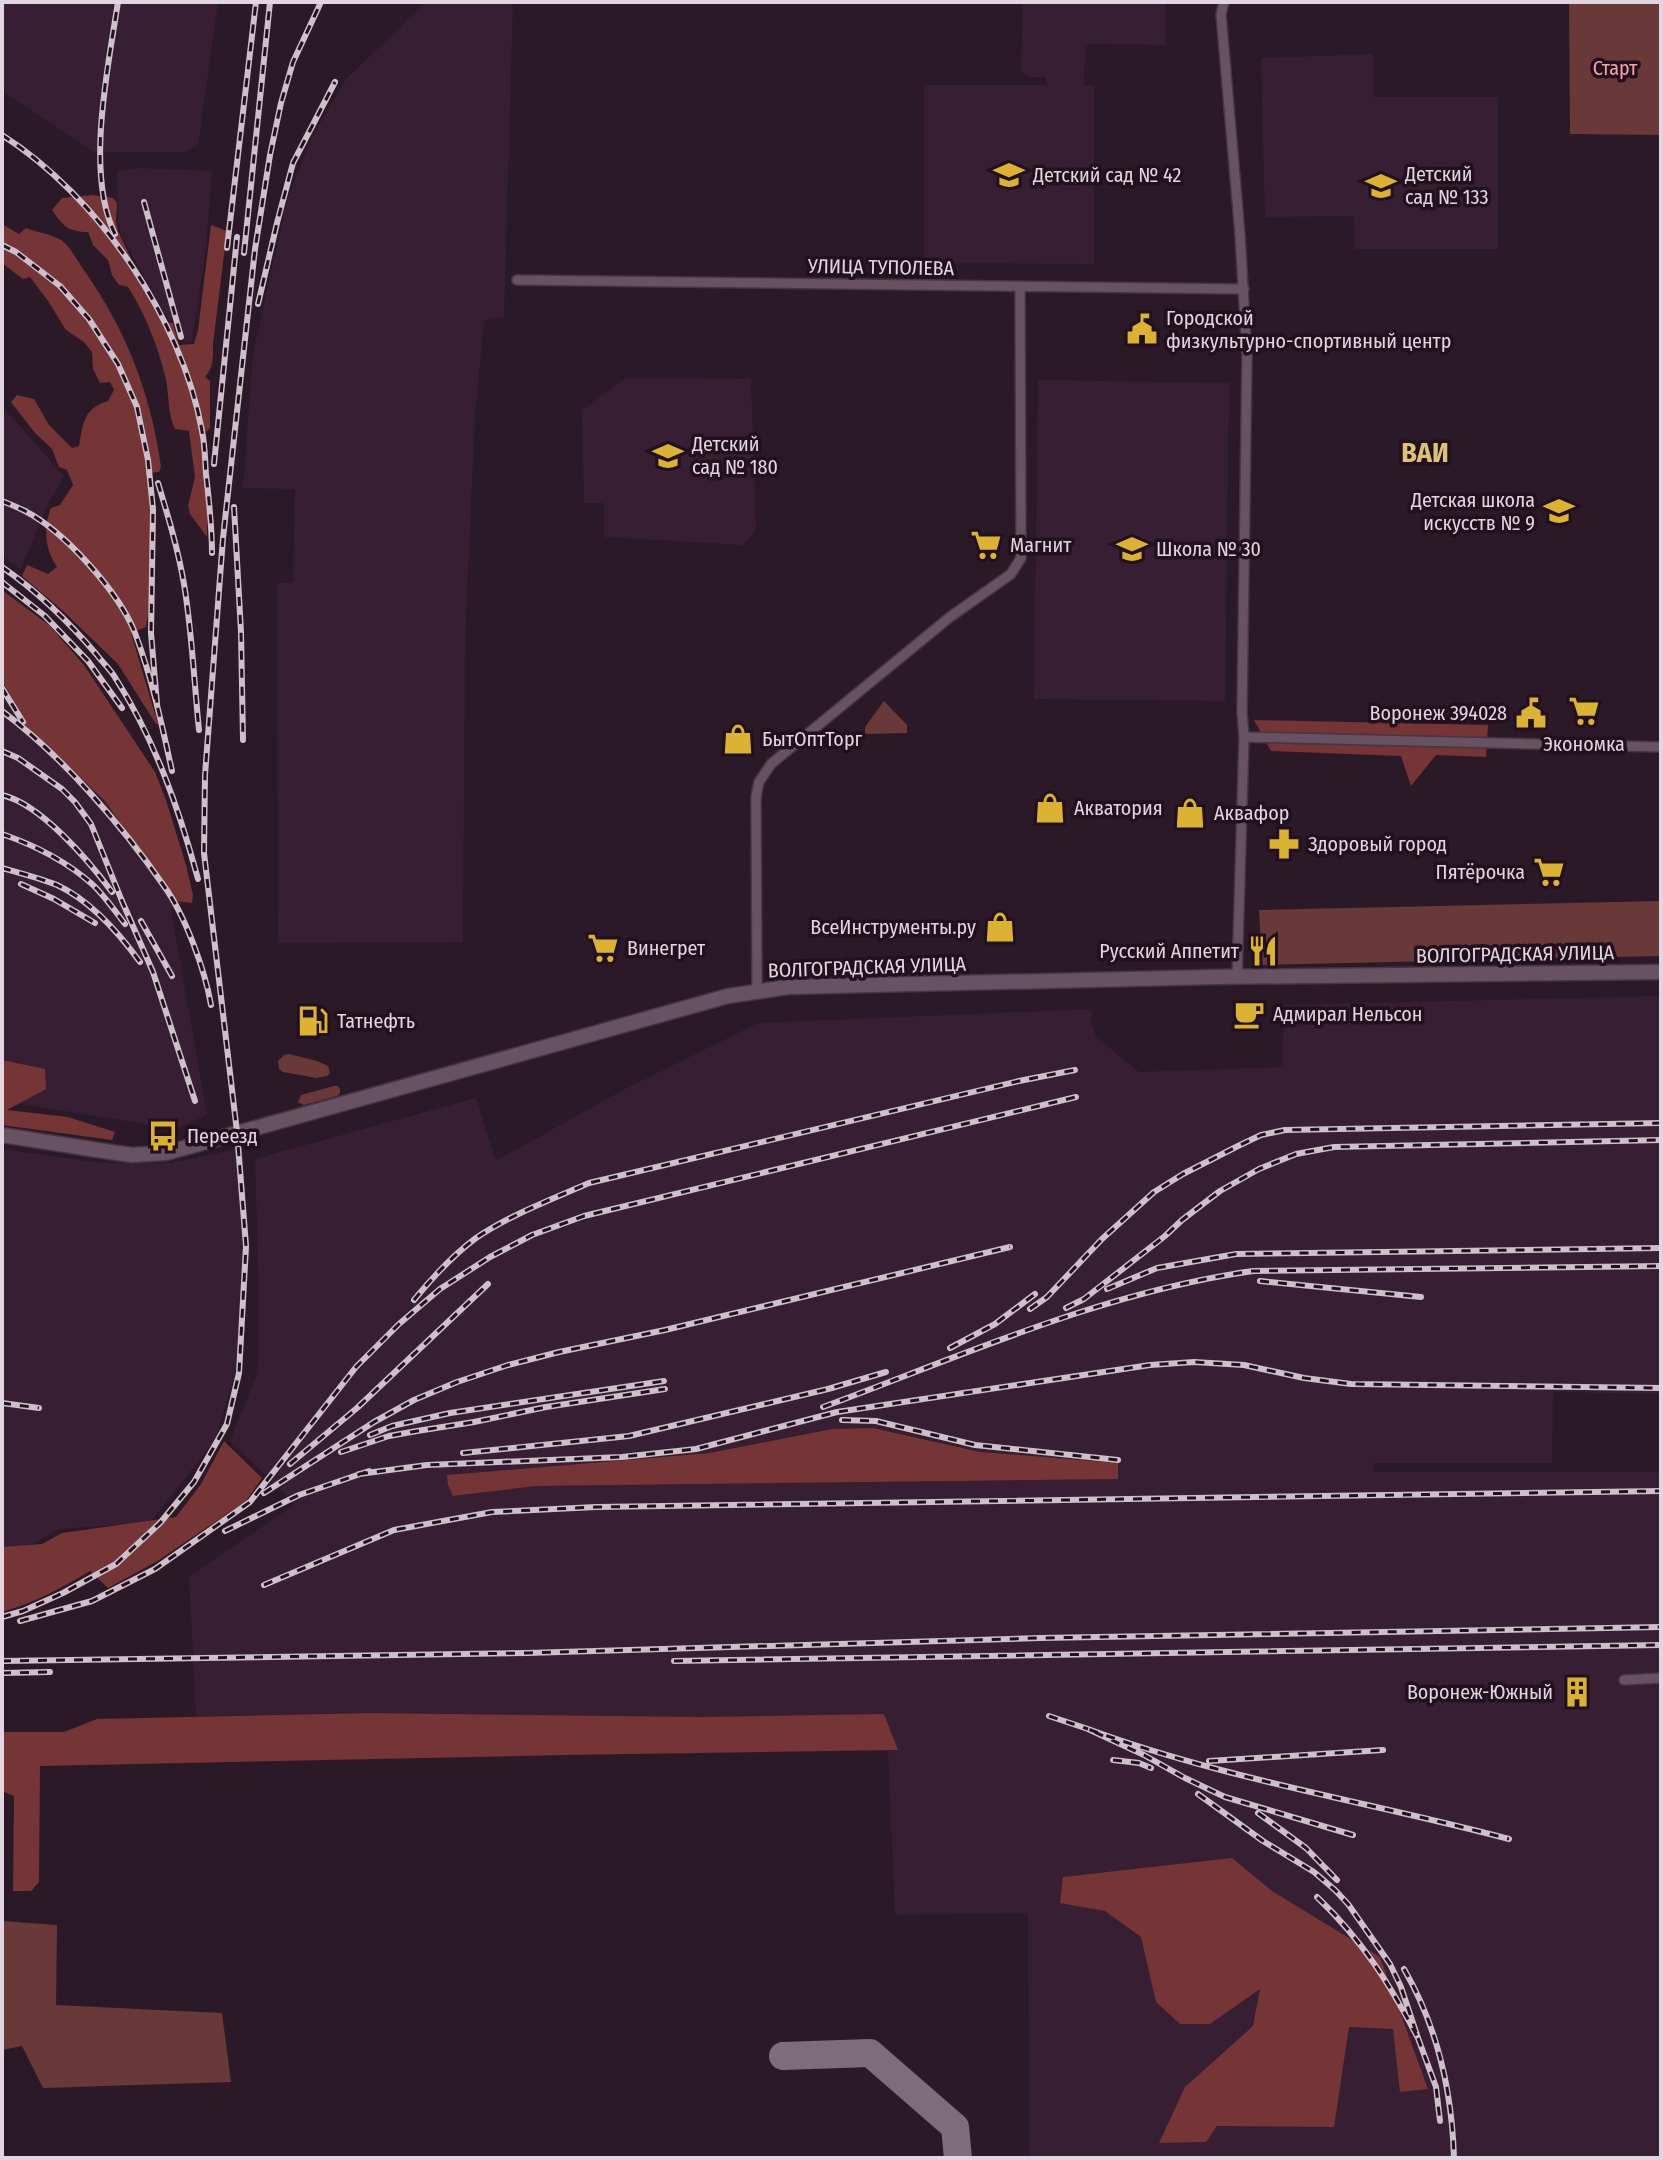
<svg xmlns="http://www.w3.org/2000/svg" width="1663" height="2160" font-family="'Fira Sans Condensed',sans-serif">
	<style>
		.built { fill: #371e32; fill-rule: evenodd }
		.green { fill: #693838 }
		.forest { fill: #753435 }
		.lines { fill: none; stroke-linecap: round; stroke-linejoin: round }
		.taxiway { stroke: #7d6c79; stroke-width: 28 }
		.minor-casing { stroke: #463642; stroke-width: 12 }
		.secondary-casing { stroke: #463642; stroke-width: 17 }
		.minor { stroke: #685162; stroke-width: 9 }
		.secondary { stroke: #685162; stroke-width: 14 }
		.rail-casing { stroke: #cebfca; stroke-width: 6 }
		.rail { stroke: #22101e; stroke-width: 3; stroke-dasharray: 9; stroke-linecap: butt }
		.labels { text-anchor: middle; stroke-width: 7; stroke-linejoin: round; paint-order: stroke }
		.park-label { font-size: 20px; fill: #f7a5a3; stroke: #22101e }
		.poi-label { font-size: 20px; fill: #e3d5df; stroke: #22101e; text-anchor: start }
		.street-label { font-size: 20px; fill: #e3d5df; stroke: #22101e }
		.district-label { font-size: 28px; font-weight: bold; fill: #ddc176; stroke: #22101e }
	</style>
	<rect width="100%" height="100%" fill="#2c1928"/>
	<!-- built -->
	<path class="built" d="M2 2H218L198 146 184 152H94L2 91Z
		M427 2H513L504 317 484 321 475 416 465 640 463 942 278 943 277 583H293L295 489 243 488 253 354 288 197 312 137 346 79Z
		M1023 2H1165L1166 45 1091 44 1085 46 1084 85 1094 86V264L924 263V85H1046V77H1029L1021 72Z
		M1373 54V97H1498V249H1355L1354 216 1265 217 1261 58Z
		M140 168 212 171 206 249 192 341 184 342 176 320H168L121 235 118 223 117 171Z
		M625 378 751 379 756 530 743 545 604 537V503H584L582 410Z
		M1038 380 1229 383 1225 701 1034 699Z
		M2 410 11 416 64 476 47 506 21 569 2 556Z
		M2 619 157 794 183 904 171 909 207 1115 176 1129 2 1101Z
		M1661 996V1394L1553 1392 1552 1463H1374L1373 1472H1661V2158H1029L1028 1913 895 1915 888 1750 898 1749 705 1717 370 1713 196 1716 189 1577 295 1504 230 1441 258 1372 259 1300 255 1159 476 1098 496 1161 623 1090 758 1023 1092 1009 1091 1023 1096 1037 1139 1072 1283 1067 1284 1005ZM874 1428 980 1452 1118 1479 536 1486 453 1496 448 1485V1475L709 1453 832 1429Z
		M242 1148 250 1251 240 1357 215 1440 150 1523 59 1529 33 1544 2 1551V1149L101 1163H171Z"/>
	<!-- green -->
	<path class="green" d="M1569 2H1661V135L1570 134Z
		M884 701 907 725V733L865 734V727Z
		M1661 901V956L1262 965 1259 910Z
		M289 1054 317 1061 328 1066 330 1073 327 1076 316 1078 283 1072 279 1069 278 1061 284 1055Z
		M334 1086H338L340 1089V1093L337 1096 304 1105 298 1102 301 1095Z
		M2 1921 57 1925 56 2005 222 2013 231 2082 43 2088 22 2046 2 2050Z"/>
	<!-- forest -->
	<path class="forest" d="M93 195 113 198 117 203 116 221 118 231 161 322 173 323 179 345 194 344 198 330 211 225 227 231 213 344C213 357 214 367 205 377L210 381V428L200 437 207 503V537L190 514 188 506 195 477 189 431 175 429C168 415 169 396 166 380 159 349 145 313 128 287L119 285 112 275 108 260 93 245 88 232C68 232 63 226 52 210L62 198Z
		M2 224 19 234 26 228C36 232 51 234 61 240 69 245 77 260 83 269 126 329 151 394 161 467L159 472 147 473C153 523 155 577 146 627L131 633 158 724H156L118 664 63 611 22 576 27 565 48 574 57 567C45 550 43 528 51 508L60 505 73 485 67 470 59 467 52 449 35 433 11 402 17 395 34 399 49 425 72 448 79 446C83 423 84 408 108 401L114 390 110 382 100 383 93 369 92 352 84 342 66 330 48 301 30 277 23 279 2 263Z
		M2 590 49 625 84 665 155 772 166 800 186 865 193 895 192 903 175 901 105 801 25 725 2 680Z
		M1254 720 1488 725 1486 757 1436 755 1411 786 1401 756 1271 751Z
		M2 1060 45 1069 46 1089 7 1110 68 1117 115 1132 112 1140 2 1125Z
		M873 1428 980 1452 1118 1463V1479L536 1486 453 1496 448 1485 447 1475 709 1453 832 1429Z
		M224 1441 262 1478 246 1501 156 1562 108 1588 90 1571C62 1588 34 1603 2 1612V1547L42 1544 62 1533 176 1517 201 1484Z
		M370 1713 705 1717 884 1714 898 1750 566 1755 40 1766 39 1882 31 1891H13L14 1796 2 1791V1732H64L97 1719Z
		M1232 1858 1272 1891 1380 1957 1428 2089 1400 2092 1393 2029 1349 2027 1334 2127 1217 2126 1206 2142 1159 2143 1185 2087 1253 2026 1260 1989 1210 2024H1180L1156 2002 1141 1937 1105 1911 1060 1903 1063 1877Z"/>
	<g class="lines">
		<!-- taxiway -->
		<path class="taxiway" d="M783 2056 870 2053 955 2127 958 2158"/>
		<!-- minor casing -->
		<g class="minor-casing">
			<path id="minor" d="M1224 2 1221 14 1240 235 1247 356 1242 712 1244 737 1237 978
				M517 280 1244 289
				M1244 737 1661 747
				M757 990 756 797 759 782 771 764 950 617 1011 574 1021 558 1020 287
				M1624 1680 1661 1678"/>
		</g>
		<!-- secondary casing -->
		<g class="secondary-casing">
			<path id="secondary" d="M2 1135 117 1153 132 1155 166 1153 728 996 788 987 1215 977 1661 972"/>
		</g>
		<!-- minor -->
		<use href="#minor" class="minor"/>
		<!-- secondary -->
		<use href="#secondary" class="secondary"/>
		<!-- rail casing -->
		<g class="rail-casing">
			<path id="rail" d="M2 135C98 196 182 319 202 431 205 445 205 460 206 474 209 500 212 526 212 553
				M144 202 181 337
				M115 234C85 174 108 67 118 2
				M2 245 16 252 60 286 89 319 118 364 137 407 148 460 153 509 151 633 157 704
				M227 248 256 2
				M244 253 270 2
				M258 304 277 223 293 163 335 82
				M214 464 237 237
				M158 483C168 516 178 549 184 584 192 632 194 681 199 730
				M2 501C10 504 17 507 25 511 64 531 119 592 135 633 152 678 162 725 172 771
				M234 507 241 632 243 740
				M2 567C37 591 69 622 97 655 103 663 111 670 116 679 155 740 179 809 198 879
				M2 582 45 616 88 661 122 708
				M2 688 23 722
				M2 711C62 756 121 824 164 886 185 915 205 970 211 1005
				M2 751 18 758 62 789 75 802 91 824 122 901 153 972 195 1101
				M2 795C41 804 89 861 112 892
				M2 834C34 845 66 861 92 884 104 895 115 911 125 924
				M2 868C20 873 39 878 57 885 91 901 119 933 140 962
				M21 884 54 899 95 923
				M141 921 172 976
				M1260 1281 1421 1297
				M1107 1289 1157 1268 1236 1254 1661 1248
				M414 1300C432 1278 453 1255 476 1238 510 1215 552 1199 589 1183L1019 1081 1075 1070
				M1066 1308 1084 1299 1165 1236 1182 1220 1220 1191 1259 1169 1296 1154 1334 1147 1661 1140
				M1030 1309 1047 1297 1102 1239 1154 1192 1183 1174 1238 1146 1261 1135 1285 1130 1661 1123
				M950 1348 995 1324 1035 1294
				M2 1403 39 1408
				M823 1407C964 1355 1103 1292 1253 1271L1661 1266
				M842 1420 876 1421 975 1445 1118 1460
				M370 1435 392 1426 450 1413 664 1381
				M341 1452 389 1436 417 1431 474 1422 546 1407 665 1389
				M463 1453 629 1436 828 1389 886 1372
				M290 1464 357 1408 488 1284
				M359 1474 427 1465 622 1457 696 1449 837 1412 1150 1365 1194 1362 1244 1365 1304 1378 1351 1384 1661 1388
				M264 1493 374 1422 414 1400 457 1382 508 1365 559 1352 665 1330 1010 1247
				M225 1531 299 1495 369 1471
				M264 1585 394 1530 492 1512 596 1507 1661 1491
				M2 1617 23 1611 63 1593 116 1564 160 1523 194 1482 227 1424 239 1373 246 1246 237 1132 204 853 205 775 223 538 255 249 270 155 281 103 293 62 321 2
				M20 1621 92 1601 155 1569 250 1502 356 1367 399 1324 440 1289 490 1257 532 1235 584 1216 1076 1097
				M2 1661 527 1653 1040 1638 1661 1627
				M674 1661 1661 1645
				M2 1673 50 1672
				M1049 1716 1088 1729
				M1113 1760 1139 1763 1151 1768
				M1209 1761 1383 1750
				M1198 1794 1263 1841 1314 1872 1335 1890 1348 1904 1390 1964 1401 1987 1418 2038C1389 1983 1363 1941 1317 1897
				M1258 1813 1306 1848 1337 1880
				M1353 1835 1225 1797 1185 1778 1144 1755 1088 1729C1224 1779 1369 1802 1509 1839
				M1404 1969C1438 2028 1452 2091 1454 2158
				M1418 2038 1436 2087 1440 2121"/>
		</g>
		<!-- rail -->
		<use href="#rail" class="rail"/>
	</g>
	<!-- icons -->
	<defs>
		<g id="school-bare" transform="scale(2.4)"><path d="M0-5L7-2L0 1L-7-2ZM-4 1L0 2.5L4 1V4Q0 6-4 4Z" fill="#dbb233" stroke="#22101e" stroke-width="2.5" paint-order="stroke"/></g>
		<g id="civic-bare" transform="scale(2.4)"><path d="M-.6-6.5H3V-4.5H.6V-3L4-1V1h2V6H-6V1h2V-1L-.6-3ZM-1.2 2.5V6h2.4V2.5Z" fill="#dbb233" stroke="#22101e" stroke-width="2.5" paint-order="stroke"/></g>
		<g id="supermarket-bare" transform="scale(2.4)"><path d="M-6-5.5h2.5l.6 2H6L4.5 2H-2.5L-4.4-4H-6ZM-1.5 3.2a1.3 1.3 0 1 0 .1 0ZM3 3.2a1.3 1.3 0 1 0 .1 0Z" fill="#dbb233" stroke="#22101e" stroke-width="2.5" paint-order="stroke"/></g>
		<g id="shop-bare" transform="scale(2.4)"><path d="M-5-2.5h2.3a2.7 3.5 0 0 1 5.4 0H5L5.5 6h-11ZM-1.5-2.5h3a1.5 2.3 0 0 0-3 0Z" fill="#dbb233" stroke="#22101e" stroke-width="2.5" paint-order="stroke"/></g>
		<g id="pharmacy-bare" transform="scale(2.4)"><path d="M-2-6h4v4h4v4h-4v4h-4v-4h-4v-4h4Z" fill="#dbb233" stroke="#22101e" stroke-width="2.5" paint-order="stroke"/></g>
		<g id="restaurant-bare" transform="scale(2.4)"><path d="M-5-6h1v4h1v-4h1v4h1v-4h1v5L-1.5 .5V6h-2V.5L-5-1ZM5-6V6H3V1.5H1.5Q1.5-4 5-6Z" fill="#dbb233" stroke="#22101e" stroke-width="2.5" paint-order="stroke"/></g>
		<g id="cafe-bare" transform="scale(2.4)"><path d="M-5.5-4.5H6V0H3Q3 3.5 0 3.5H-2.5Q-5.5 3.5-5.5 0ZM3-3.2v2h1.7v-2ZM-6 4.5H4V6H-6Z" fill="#dbb233" stroke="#22101e" stroke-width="2.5" paint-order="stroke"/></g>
		<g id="fuel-bare" transform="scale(2.4)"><path d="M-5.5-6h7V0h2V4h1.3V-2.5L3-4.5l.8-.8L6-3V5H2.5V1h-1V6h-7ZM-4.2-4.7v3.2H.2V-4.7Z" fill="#dbb233" stroke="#22101e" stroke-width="2.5" paint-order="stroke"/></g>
		<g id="bus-bare" transform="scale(2.4)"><path d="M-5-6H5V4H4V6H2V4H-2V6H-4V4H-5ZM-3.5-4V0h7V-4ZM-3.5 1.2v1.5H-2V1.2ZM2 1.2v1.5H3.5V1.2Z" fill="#dbb233" stroke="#22101e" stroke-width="2.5" paint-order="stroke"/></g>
		<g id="building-bare" transform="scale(2.4)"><path d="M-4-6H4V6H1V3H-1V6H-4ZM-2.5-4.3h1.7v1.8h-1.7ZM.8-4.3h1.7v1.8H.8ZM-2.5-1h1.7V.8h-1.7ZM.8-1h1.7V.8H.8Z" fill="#dbb233" stroke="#22101e" stroke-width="2.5" paint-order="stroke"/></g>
	</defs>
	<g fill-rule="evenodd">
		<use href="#school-bare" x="1009" y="175"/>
		<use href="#school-bare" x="1381" y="186"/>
		<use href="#civic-bare" x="1142" y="329"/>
		<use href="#school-bare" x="668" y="456"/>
		<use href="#school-bare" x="1559" y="511"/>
		<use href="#supermarket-bare" x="986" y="545"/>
		<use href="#school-bare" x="1132" y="549"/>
		<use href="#supermarket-bare" x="1584" y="711"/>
		<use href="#civic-bare" x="1531" y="713"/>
		<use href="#shop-bare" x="738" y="739"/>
		<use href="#shop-bare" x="1050" y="808"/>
		<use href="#shop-bare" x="1190" y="813"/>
		<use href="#pharmacy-bare" x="1284" y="844"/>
		<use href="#supermarket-bare" x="1549" y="872"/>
		<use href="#shop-bare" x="1000" y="927"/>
		<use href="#supermarket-bare" x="603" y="948"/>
		<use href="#restaurant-bare" x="1263" y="951"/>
		<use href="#cafe-bare" x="1249" y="1014"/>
		<use href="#fuel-bare" x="313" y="1021"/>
		<use href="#bus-bare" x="163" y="1136"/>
		<use href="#building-bare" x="1577" y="1692"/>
	</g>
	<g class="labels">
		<!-- park labels -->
		<g class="park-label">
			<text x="1615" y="75">Старт</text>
		</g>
		<!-- poi labels -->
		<g class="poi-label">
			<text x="1405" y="181">Детский<tspan x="1405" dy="23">сад № 133</tspan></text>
			<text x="1033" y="182">Детский сад № 42</text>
			<text x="1166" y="325">Городской<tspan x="1166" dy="23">физкультурно-спортивный центр</tspan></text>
			<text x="692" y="451">Детский<tspan x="692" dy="23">сад № 180</tspan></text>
			<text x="1535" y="507" text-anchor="end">Детская школа<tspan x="1535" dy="23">искусств № 9</tspan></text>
			<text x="1010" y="552">Магнит</text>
			<text x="1156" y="556">Школа № 30</text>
			<text x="1507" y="720" text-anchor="end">Воронеж 394028</text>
			<text x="762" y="746">БытОптТорг</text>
			<text x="1584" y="751" text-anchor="middle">Экономка</text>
			<text x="1074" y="815">Акватория</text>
			<text x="1214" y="820">Аквафор</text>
			<text x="1308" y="851">Здоровый город</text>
			<text x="1525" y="879" text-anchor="end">Пятёрочка</text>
			<text x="976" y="934" text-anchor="end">ВсеИнструменты.ру</text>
			<text x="627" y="955">Винегрет</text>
			<text x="1239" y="958" text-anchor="end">Русский Аппетит</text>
			<text x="1273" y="1021">Адмирал Нельсон</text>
			<text x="337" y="1028">Татнефть</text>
			<text x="187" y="1143">Переезд</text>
			<text x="1553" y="1699" text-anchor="end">Воронеж-Южный</text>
		</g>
		<!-- street labels -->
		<g class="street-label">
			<text transform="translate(881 267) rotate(1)" y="7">УЛИЦА ТУПОЛЕВА</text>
			<text transform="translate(1515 954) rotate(-1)" y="7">ВОЛГОГРАДСКАЯ УЛИЦА</text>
			<text transform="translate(867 967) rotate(-2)" y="7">ВОЛГОГРАДСКАЯ УЛИЦА</text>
		</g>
		<!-- district labels -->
		<g class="district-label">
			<text x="1425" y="462">ВАИ</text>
		</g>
	</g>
	<!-- border -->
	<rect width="1663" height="2160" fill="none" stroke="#e3d5df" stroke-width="8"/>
</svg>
